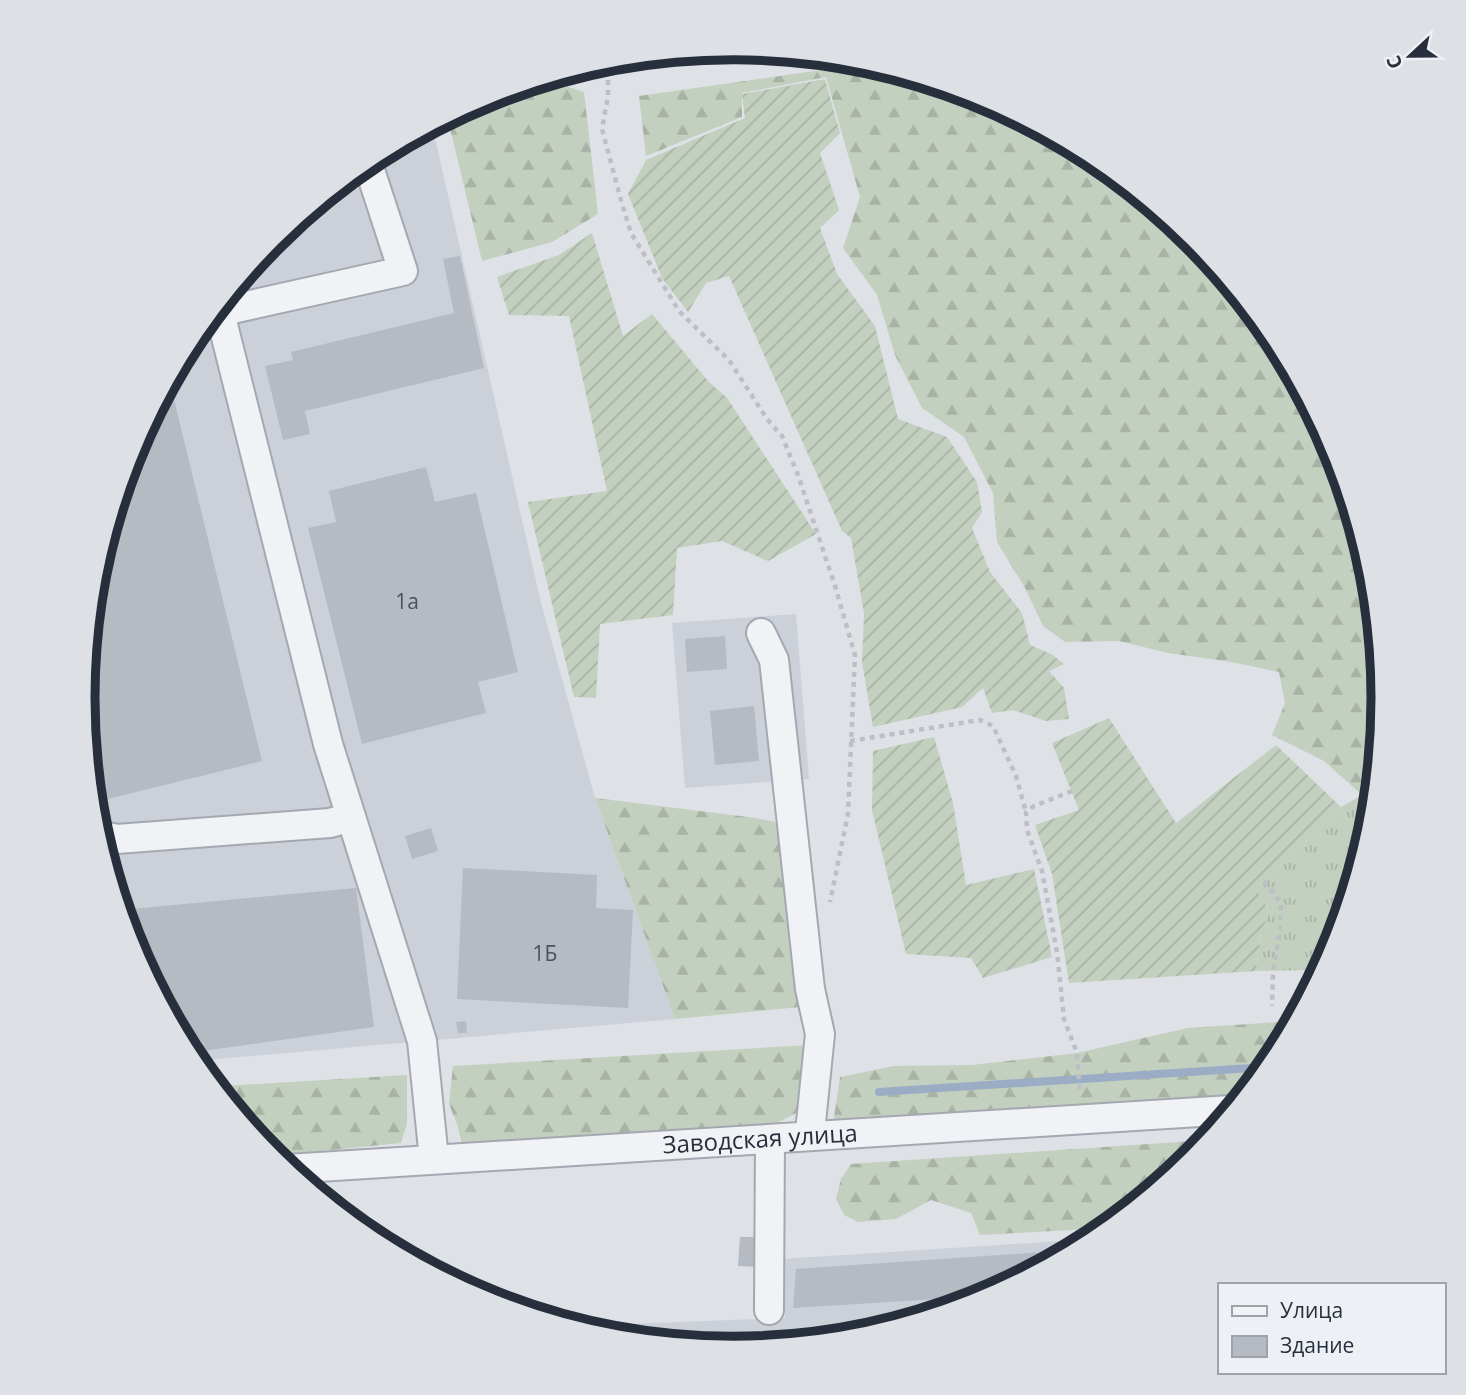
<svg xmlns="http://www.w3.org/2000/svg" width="1466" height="1395" font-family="'Open Sans',sans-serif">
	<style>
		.built { fill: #ccd0d8 }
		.grass { fill: url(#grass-tufts) }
		.forest { fill: url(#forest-firs) }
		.garden { fill: url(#garden-furrows) }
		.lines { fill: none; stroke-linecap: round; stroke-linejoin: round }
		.stream { stroke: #9aadc5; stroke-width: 8 }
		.building { fill: #b5bac3 }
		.minor-casing { stroke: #a4a8b0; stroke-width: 32 }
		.path { stroke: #bcbfc5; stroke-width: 4.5; stroke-dasharray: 5 5; stroke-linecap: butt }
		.minor { stroke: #f0f2f5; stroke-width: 28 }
		.labels { text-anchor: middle; stroke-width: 5; stroke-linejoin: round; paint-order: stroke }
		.number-label { font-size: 21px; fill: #4b525e }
		.street-label { font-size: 24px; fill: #282f3c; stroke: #edf0f4 }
		.rim { fill: none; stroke: #282f3c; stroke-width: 9 }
	</style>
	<defs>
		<pattern id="grass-tufts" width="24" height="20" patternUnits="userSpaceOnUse" patternTransform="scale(1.75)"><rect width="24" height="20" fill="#c3d0bf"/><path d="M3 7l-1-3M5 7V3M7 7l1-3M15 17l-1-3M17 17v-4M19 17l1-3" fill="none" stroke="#a8b3a5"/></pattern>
		<pattern id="forest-firs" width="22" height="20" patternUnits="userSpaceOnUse" patternTransform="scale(1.75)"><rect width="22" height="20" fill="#c3d0bf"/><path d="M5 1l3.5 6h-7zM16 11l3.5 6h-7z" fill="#a8b3a5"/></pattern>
		<pattern id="garden-furrows" width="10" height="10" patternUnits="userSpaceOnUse" patternTransform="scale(1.75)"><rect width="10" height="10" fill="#c3d0bf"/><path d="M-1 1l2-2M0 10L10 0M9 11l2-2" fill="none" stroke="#a8b3a5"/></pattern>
	</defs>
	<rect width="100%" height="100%" fill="#dee1e6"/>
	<!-- built -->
	<path class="built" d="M432 125 541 603 595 798 675 1019 194 1061 132 946 95 824 83 697 95 570 132 448 193 336 274 237 372 157Z
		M796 614 809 779 685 788 672 623Z
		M1092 1239 981 1298 859 1335 733 1348 606 1335 577 1326 785 1318 782 1259Z"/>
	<!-- grass -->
	<path class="grass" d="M1362 795H1374L1371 825 1334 947 1321 970 1256 971 1261 934 1269 911 1256 889 1341 807Z"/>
	<!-- forest -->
	<path class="forest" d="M870 63 982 97 1095 157 1193 238 1274 337 1334 449 1371 571 1383 698 1374 795H1362L1324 761 1272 735 1285 703 1279 672 1231 662 1168 653 1119 641 1065 642 1043 626 1024 586 997 542 993 493 964 437 922 408 895 355 877 295 843 248 860 197 826 77 742 93V117L646 156 639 96Z
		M549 77 550 81 584 92 598 214 552 242 482 261 449 124 485 96Z
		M595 798 756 818 775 822 783 844 800 1007 675 1019Z
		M1294 1021 1273 1059 1241 1098 833 1124 840 1077 894 1066 972 1065 1077 1053 1188 1028Z
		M809 1045 810 1079 798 1112 775 1124 463 1148 457 1124 449 1104 453 1066Z
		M407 1075V1123L401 1143 272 1156 216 1088 223 1086Z
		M1207 1140 1192 1158 1107 1228 980 1235 971 1213 931 1200 896 1219 858 1222 844 1215 836 1199 841 1179 851 1164Z"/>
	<!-- garden -->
	<path class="garden" d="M825 79 840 133 820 153 839 210 820 228 837 274 875 326 898 419 947 437 977 482 982 512 972 528 990 572 1022 613 1030 645 1051 654 1064 664 1049 671 1064 688 1069 719 1046 721 1013 710 992 713 983 688 962 707 873 727 862 662 864 613 851 538 842 531 729 276 706 283 688 312 662 278 628 194 646 160 745 118 742 94Z
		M592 233 623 336 652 314 709 382 727 398 816 534 768 561 722 541 677 548 673 615 600 624 596 698 574 697 528 502 607 491 569 316 509 315 497 277 559 255Z
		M1109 718 1176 823 1276 745 1341 807 1256 889 1269 911 1261 934 1256 971 1069 983 1052 874 1035 825 1079 810 1052 743Z
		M934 737 953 803 966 885 1034 869 1052 957 983 978 971 958 906 954 872 810 873 751Z"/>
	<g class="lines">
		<!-- stream -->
		<path class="stream" d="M879 1092 1267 1067"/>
	</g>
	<!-- building -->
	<path class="building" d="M460 256 484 368 305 411 310 434 283 440 265 366 293 360 291 352 454 313 443 259Z
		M169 379 262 761 108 799 83 690 95 570 132 448Z
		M426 467 435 502 476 493 518 672 478 682 486 713 362 744 308 528 336 522 329 491Z
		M725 636 727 669 687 672 685 639Z
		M754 706 759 761 715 765 710 711Z
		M431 828 438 851 412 859 405 836Z
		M463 868 597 875 596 908 633 910 628 1008 457 999Z
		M356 888 374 1027 189 1053 132 946 121 910Z
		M466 1021 467 1033H458L456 1022Z
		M740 1237H758L757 1267 738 1266Z
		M1073 1250 985 1296 793 1308 796 1269Z
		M753 1335 754 1346 733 1348 675 1342V1341Z"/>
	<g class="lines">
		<!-- minor casing -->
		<g class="minor-casing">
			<g id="minor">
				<path d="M218 305 328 744 422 1041 434 1159"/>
				<path d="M219 312 403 271 367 161"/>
				<path d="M761 633 774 660 810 989 820 1034 810 1132 808 1136"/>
				<path d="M98 835 117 839 330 823 351 817"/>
				<path id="s1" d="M287 1169 1231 1110"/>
				<path d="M769 1310 770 1139"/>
			</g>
		</g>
		<!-- path -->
		<path class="path" d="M600 62 608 76V96L602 129 622 204 631 233 679 311 729 360 767 419 782 436 798 475 835 586 855 655 848 814 830 902
			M850 741 980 720 993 726 1016 776 1026 812
			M1072 791 1034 806 1026 812 1027 830 1042 871 1057 952 1064 1019 1077 1053 1080 1093
			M1264 881 1281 903 1280 930 1273 971 1272 1006"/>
		<!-- minor -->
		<use href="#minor" class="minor"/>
	</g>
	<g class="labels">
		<!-- number labels -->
		<g class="number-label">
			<text x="407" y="609">1а</text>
			<text x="545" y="961">1Б</text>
		</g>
		<!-- street labels -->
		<g class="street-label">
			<text dy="8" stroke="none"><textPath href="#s1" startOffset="474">Заводская улица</textPath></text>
		</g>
	</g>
	<!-- crop -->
	<path d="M0 0H1466V1395H0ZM95 698a638 638 0 1 1 1276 0a638 638 0 1 1-1276 0Z" fill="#dde1e5" fill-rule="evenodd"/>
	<path class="rim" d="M95 698a638 638 0 1 1 1276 0a638 638 0 1 1-1276 0Z"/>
	<!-- legend -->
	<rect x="1218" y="1283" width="228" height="91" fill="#edf0f4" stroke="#9ea3aa" stroke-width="2"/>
	<rect x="1232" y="1306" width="35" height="10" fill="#f0f2f5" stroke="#9ea3aa" stroke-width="2"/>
	<text x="1280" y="1318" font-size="21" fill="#282f3c">Улица</text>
	<rect x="1232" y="1336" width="35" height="21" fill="#b5bac3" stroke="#9ea3aa" stroke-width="2"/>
	<text x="1280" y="1353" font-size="21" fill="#282f3c">Здание</text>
	<!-- north arrow -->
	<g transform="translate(1410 56) rotate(248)" stroke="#edf0f4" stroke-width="5" paint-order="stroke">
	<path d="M0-5L12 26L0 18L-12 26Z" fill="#282f3c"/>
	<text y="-10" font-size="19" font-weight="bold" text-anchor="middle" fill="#282f3c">С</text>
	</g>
</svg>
